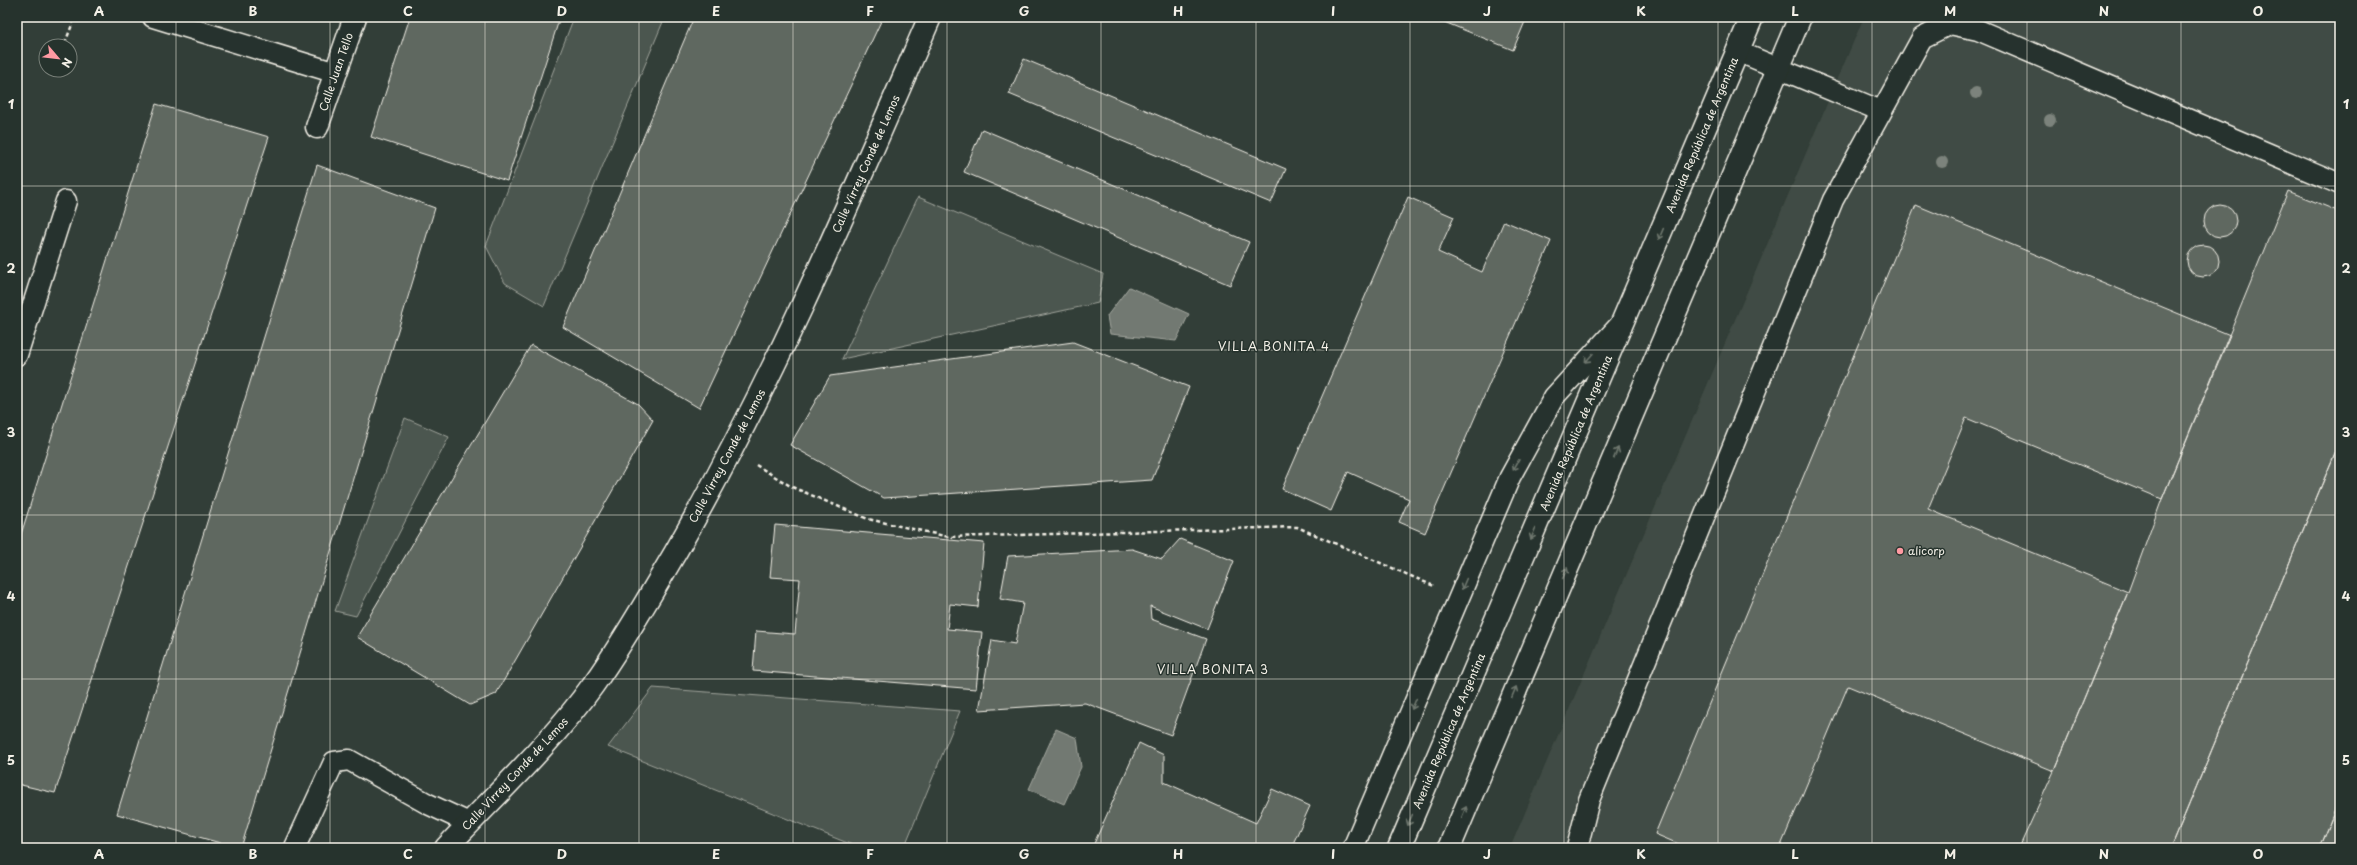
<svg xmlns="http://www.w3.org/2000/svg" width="2357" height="865" font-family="'Playpen Sans',sans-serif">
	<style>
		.built { fill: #404b44 }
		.green { fill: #4c564f; stroke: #a0a49c }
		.water { fill: #727972; stroke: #a6a9a1 }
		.building { fill: #5f6861; stroke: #f4f1e8 }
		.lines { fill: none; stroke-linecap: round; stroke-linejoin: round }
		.lane-casing { stroke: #f4f1e8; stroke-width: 23 }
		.street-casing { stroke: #f4f1e8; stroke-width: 25 }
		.secondary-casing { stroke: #f4f1e8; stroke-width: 25 }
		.path { stroke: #f4f1e8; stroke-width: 2.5; stroke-dasharray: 4 3; stroke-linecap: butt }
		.lane { stroke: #26332d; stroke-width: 20 }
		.street { stroke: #26332d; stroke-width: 22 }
		.secondary { stroke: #26332d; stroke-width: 22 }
		.tree { fill: #7c837b }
		.oneway { stroke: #6e766e }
		.grid { fill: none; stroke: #f4f1e8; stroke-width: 1; stroke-opacity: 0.55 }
		.poi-dot { fill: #ff9aa2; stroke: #26332d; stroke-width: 1.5 }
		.labels { text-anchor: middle; stroke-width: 3; stroke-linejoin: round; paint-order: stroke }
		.street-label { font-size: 11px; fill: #f4f1e8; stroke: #26332d }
		.poi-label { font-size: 11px; fill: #f4f1e8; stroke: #26332d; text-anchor: start }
		.neighbourhood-label { font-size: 12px; letter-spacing: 1px; fill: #f4f1e8; stroke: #26332d }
		.neatline { fill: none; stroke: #f4f1e8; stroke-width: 1.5 }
		.grid-label { font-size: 13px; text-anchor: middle; font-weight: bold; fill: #f4f1e8 }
	</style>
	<rect width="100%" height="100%" fill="#323e38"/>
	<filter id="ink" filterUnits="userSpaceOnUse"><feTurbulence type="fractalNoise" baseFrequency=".025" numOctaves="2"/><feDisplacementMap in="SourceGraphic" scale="8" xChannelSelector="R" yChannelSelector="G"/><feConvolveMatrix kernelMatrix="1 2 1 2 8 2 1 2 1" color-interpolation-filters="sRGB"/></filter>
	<g filter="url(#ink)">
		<!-- built -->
		<path class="built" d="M1864 17H2340V848H1510Z"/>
		<!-- green -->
		<path class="green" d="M574 17H665L544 306 505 283 486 246Z
			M918 197 1103 274 1098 303 842 359Z
			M405 418 449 437 356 616 335 611Z
			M653 688 960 711 904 848H860L608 747Z"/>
		<!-- water -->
		<path class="water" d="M1129 287 1189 314 1176 341 1110 334 1107 316Z
			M1056 729 1077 738 1081 767 1064 804 1029 789Z"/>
		<!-- building -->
		<path class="building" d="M410 17H560L507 181 371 137Z
			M694 17H883L699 408 563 327Z
			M1432 17H1527L1513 50Z
			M1024 59 1286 169 1271 203 1009 94Z
			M156 104 269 137 55 793 17 784V547Z
			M982 129 1249 242 1230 285 964 172Z
			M317 165 435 208 241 848H238L117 814Z
			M2288 191 2340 212V441L2171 848H2019L2054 771 2128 592 2162 499Z
			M1408 197 1454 217 1438 252 1482 272 1504 221 1551 241 1425 533 1399 522 1409 499 1348 472 1331 511 1282 489Z
			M1916 205 2230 335 2162 499 1966 418 1928 509 2128 592 2054 771 1848 686 1780 848H1688L1655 834Z
			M2204 221a16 16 0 1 1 32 0a16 16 0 1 1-32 0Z
			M2187 261a16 16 0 1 1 32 0a16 16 0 1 1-32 0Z
			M1073 342 1189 387 1152 480 884 498 790 445 830 376Z
			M531 345 638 404 653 420 496 694 470 705 357 637Z
			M2340 441V797L2319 848H2171Z
			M775 525 984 543 978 607 950 604 947 629 982 632 976 689 753 671 756 631 795 634 800 579 770 577Z
			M1180 539 1234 561 1207 629 1150 606 1151 619 1206 639 1171 735 1085 703 979 710 992 640 1015 644 1023 603 1000 599 1008 556 1132 549 1162 559Z
			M1139 743 1164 755V782L1256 823 1272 789 1310 806 1291 848H1092Z
			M2340 797V848H2319Z"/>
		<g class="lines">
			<!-- lane casing -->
			<g class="lane-casing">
				<path id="lane" d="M153 17 336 73
					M1737 51 1881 111
					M17 355 66 201
					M295 847 334 762 349 760 428 804 469 823
					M1353 848 1510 477 1554 397 1618 327
					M1577 848 1589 800 1833 200 1922 38 1950 24 1978 30 2340 184"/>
			</g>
			<!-- street casing -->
			<g class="street-casing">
				<path id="street" d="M317 127 355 17"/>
			</g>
			<!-- secondary casing -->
			<g class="secondary-casing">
				<path id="secondary" d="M446 848C496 794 550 745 593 685 623 643 649 597 675 553 774 381 851 199 930 17
					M1399 848 1752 17
					M1449 848 1800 17"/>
			</g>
			<!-- path -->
			<path class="path" d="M65 43 75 17
				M756 465 792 487 868 519 949 537 1297 527 1434 586"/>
			<!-- lane -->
			<use href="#lane" class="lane"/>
			<!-- street -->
			<use href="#street" class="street"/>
			<!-- secondary -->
			<use href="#secondary" class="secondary"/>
		</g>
		<!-- trees -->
		<g class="tree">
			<circle cx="1976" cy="93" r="6"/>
			<circle cx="2050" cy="120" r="6"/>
			<circle cx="1942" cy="162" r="6"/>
		</g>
		<!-- one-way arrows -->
		<defs><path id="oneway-shaft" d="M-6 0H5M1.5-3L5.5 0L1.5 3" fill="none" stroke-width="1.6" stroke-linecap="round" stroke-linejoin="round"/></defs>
		<g class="oneway">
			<use href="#oneway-shaft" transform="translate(1661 234) rotate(113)"/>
			<use href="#oneway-shaft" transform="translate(1589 358) rotate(132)"/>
			<use href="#oneway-shaft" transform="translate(1616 453) rotate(-67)"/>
			<use href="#oneway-shaft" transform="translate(1516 465) rotate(119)"/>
			<use href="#oneway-shaft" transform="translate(1533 534) rotate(113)"/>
			<use href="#oneway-shaft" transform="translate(1565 573) rotate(-67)"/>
			<use href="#oneway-shaft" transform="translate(1464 584) rotate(113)"/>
			<use href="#oneway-shaft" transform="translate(1514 692) rotate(-67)"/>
			<use href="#oneway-shaft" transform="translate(1414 704) rotate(113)"/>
			<use href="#oneway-shaft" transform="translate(1464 812) rotate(-67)"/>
			<use href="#oneway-shaft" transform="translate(1410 820) rotate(113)"/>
		</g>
	</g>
	<!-- grid -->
	<path class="grid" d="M176 17V848M330 17V848M485 17V848M639 17V848M793 17V848M947 17V848M1101 17V848M1256 17V848M1410 17V848M1564 17V848M1718 17V848M1872 17V848M2027 17V848M2181 17V848M17 186H2340M17 350H2340M17 515H2340M17 679H2340"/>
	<!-- markers -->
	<circle class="poi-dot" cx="1900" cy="551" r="4"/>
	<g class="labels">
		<!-- street labels -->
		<g class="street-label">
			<text transform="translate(336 72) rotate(-71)" y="4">Calle Juan Tello</text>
			<text transform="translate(1702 135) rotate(-67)" y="4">Avenida República de Argentina</text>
			<text transform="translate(866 164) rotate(-66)" y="4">Calle Virrey Conde de Lemos</text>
			<text transform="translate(1576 433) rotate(-67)" y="4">Avenida República de Argentina</text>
			<text transform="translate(727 456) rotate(-62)" y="4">Calle Virrey Conde de Lemos</text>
			<text transform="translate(1449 731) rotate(-67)" y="4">Avenida República de Argentina</text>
			<text transform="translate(515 774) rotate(-47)" y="4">Calle Virrey Conde de Lemos</text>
		</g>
		<!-- poi labels -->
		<g class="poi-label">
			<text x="1908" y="555">alicorp</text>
		</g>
		<!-- neighbourhood labels -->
		<g class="neighbourhood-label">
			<text x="1274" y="351">VILLA BONITA 4</text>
			<text x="1213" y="674">VILLA BONITA 3</text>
		</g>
	</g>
	<!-- margin -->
	<rect width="2357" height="865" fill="none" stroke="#26332d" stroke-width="44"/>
	<!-- north arrow -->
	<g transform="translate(58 58) rotate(118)"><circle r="19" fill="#26332d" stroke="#787f78"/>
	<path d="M0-3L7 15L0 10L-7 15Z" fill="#ff9aa2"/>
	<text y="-6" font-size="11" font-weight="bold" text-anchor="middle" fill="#f4f1e8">N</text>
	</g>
	<rect x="22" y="22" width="2313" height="821" class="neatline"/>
	<g class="grid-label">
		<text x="99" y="16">A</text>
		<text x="253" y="16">B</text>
		<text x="408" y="16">C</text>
		<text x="562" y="16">D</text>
		<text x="716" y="16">E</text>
		<text x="870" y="16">F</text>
		<text x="1024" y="16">G</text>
		<text x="1178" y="16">H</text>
		<text x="1333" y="16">I</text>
		<text x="1487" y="16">J</text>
		<text x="1641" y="16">K</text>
		<text x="1795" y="16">L</text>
		<text x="1950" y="16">M</text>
		<text x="2104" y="16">N</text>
		<text x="2258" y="16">O</text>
		<text x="11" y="109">1</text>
		<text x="2346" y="109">1</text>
		<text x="11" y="273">2</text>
		<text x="2346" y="273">2</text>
		<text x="11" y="437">3</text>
		<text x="2346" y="437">3</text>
		<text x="11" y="601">4</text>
		<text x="2346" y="601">4</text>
		<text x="11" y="765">5</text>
		<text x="2346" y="765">5</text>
		<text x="99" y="859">A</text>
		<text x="253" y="859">B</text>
		<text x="408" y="859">C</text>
		<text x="562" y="859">D</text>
		<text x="716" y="859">E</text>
		<text x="870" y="859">F</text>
		<text x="1024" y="859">G</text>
		<text x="1178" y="859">H</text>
		<text x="1333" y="859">I</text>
		<text x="1487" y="859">J</text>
		<text x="1641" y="859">K</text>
		<text x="1795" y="859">L</text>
		<text x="1950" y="859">M</text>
		<text x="2104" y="859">N</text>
		<text x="2258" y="859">O</text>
	</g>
</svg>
